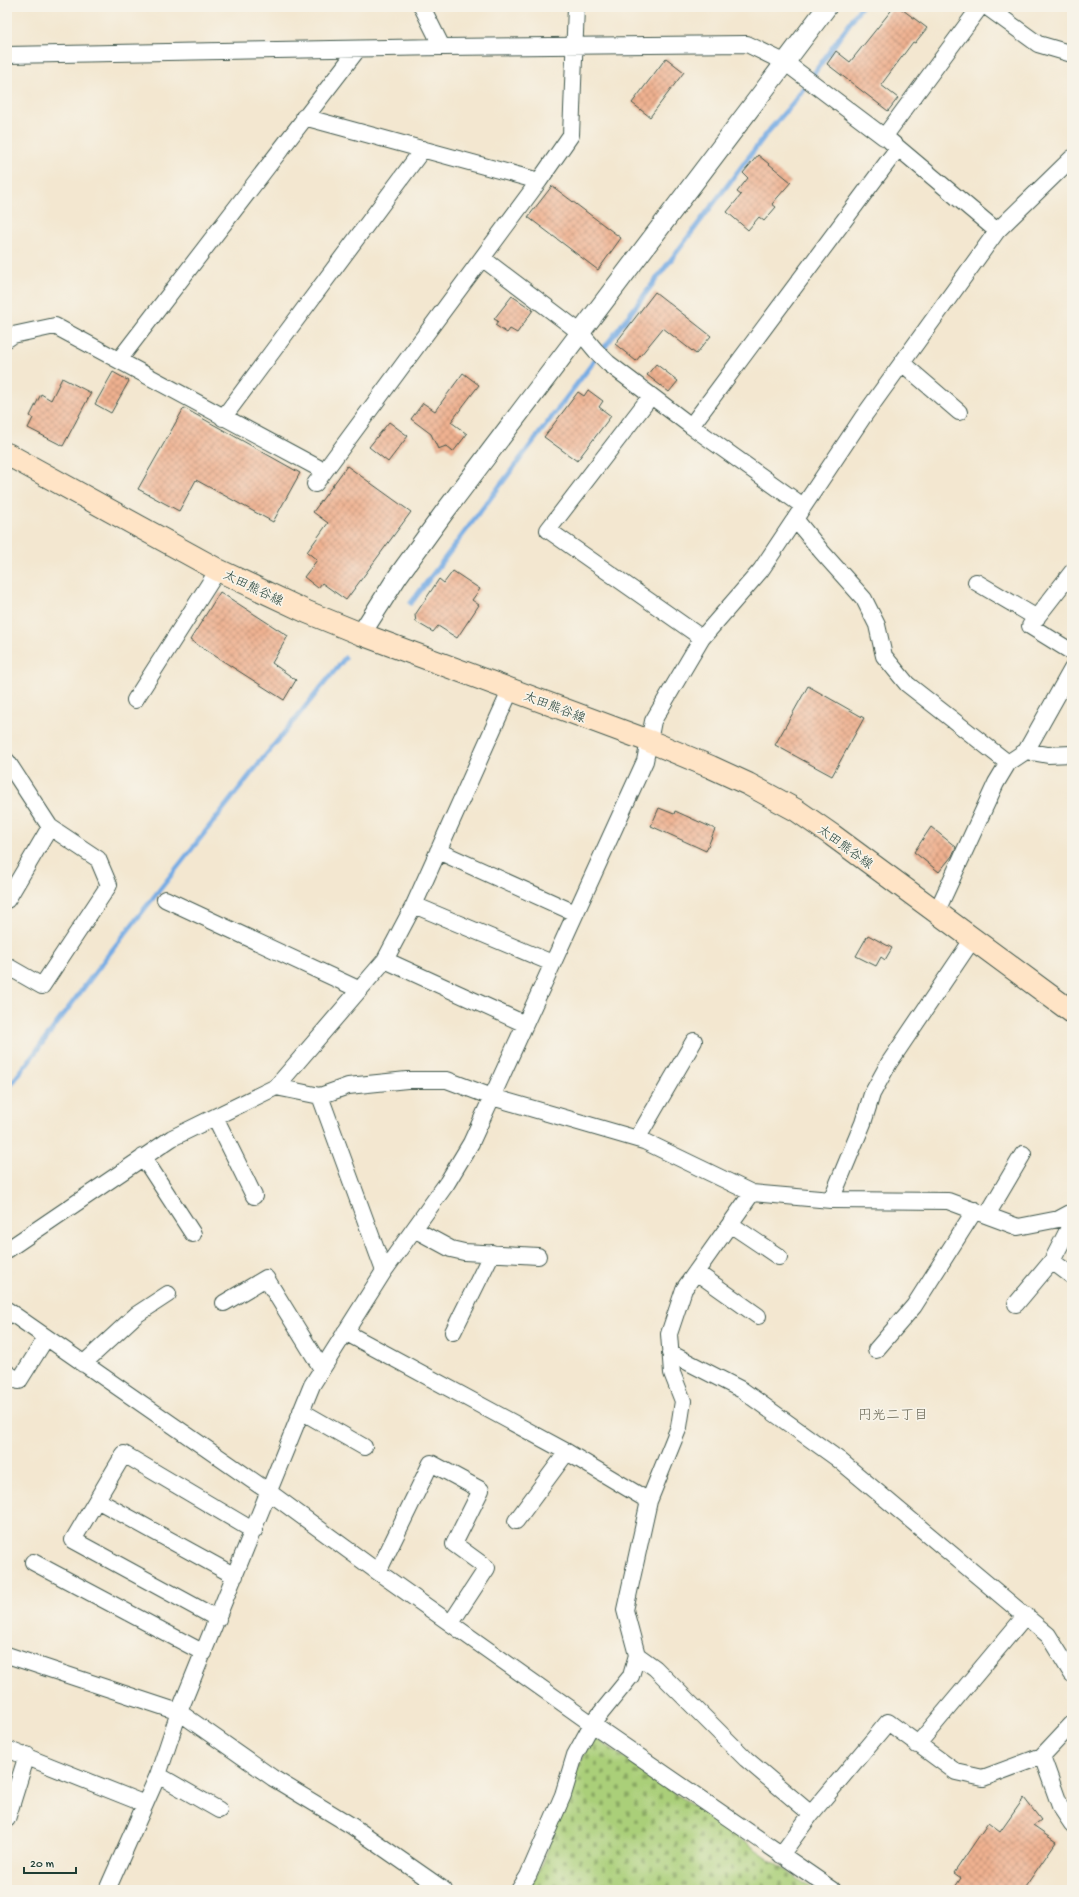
<svg xmlns="http://www.w3.org/2000/svg" width="1079" height="1897" font-family="'Gochi Hand','Klee One',sans-serif">
	<style>
		.cemetery { fill: url(#cemetery-stones); stroke: #648656 }
		.lines { fill: none; stroke-linecap: round; stroke-linejoin: round }
		.stream { stroke: #76ace4; stroke-width: 5 }
		.building { fill: url(#building-cross-hatch) }
		.minor-casing { stroke: #3f564b; stroke-width: 18 }
		.tertiary-casing { stroke: #3f564b; stroke-width: 21 }
		.secondary-casing { stroke: #3f564b; stroke-width: 24 }
		.minor { stroke: #fff; stroke-width: 16 }
		.tertiary { stroke: #fff; stroke-width: 19 }
		.secondary { stroke: #ffe4c6; stroke-width: 22 }
		.labels { text-anchor: middle; stroke-width: 3.5; stroke-linejoin: round; paint-order: stroke }
		.street-label { font-size: 13px; fill: #1f3d34; stroke: #f7f3e8 }
		.neighbourhood-label { font-size: 14px; fill: #686654; stroke: #f7f3e8 }
	</style>
	<defs>
		<pattern id="cemetery-stones" width="16" height="16" patternUnits="userSpaceOnUse"><rect width="16" height="16" fill="#aacf79"/><path d="M2 7V4a2 2 0 0 1 4 0v3zM10 15v-3a2 2 0 0 1 4 0v3z" fill="#8aa964"/></pattern>
		<pattern id="building-cross-hatch" width="8" height="8" patternUnits="userSpaceOnUse"><rect width="8" height="8" fill="#efb190"/><path d="M0 0l8 8M0 8l8-8" fill="none" stroke="#c19176"/></pattern>
	</defs>
	<rect width="100%" height="100%" fill="#f7f3e8"/>
	<filter id="ink" filterUnits="userSpaceOnUse"><feTurbulence type="fractalNoise" baseFrequency=".025" numOctaves="2"/><feDisplacementMap in="SourceGraphic" scale="8" xChannelSelector="R" yChannelSelector="G"/><feConvolveMatrix kernelMatrix="1 2 1 2 8 2 1 2 1" color-interpolation-filters="sRGB"/></filter>
	<filter id="wash" filterUnits="userSpaceOnUse"><feTurbulence type="fractalNoise" baseFrequency=".012" numOctaves="4" result="noise"/><feDisplacementMap in="SourceGraphic" scale="16" xChannelSelector="R" yChannelSelector="G"/><feGaussianBlur stdDeviation="0.9" result="paint"/><feColorMatrix in="noise" values="0 0 0 0 0 0 0 0 0 0 0 0 0 0 0 0 0 1.4 0 .05"/><feComposite in="paint" operator="in"/></filter>
	<g filter="url(#wash)">
		<rect width="100%" height="100%" fill="#f3e7d0"/>
		<!-- cemetery -->
		<path class="cemetery" d="M593 1736 814 1890H526L543 1863 573 1777Z"/>
		<g class="lines">
			<!-- stream -->
			<path class="stream" d="M411 603 767 133 793 103 861 7
				M7 1090 109 954 261 761 345 658"/>
		</g>
		<g id="blocks">
			<!-- building -->
			<path class="building" d="M894 7H899L927 28 915 43 913 42 881 85 898 98 888 111 827 64 836 51 850 62Z
				M666 58 684 72 650 117 632 103Z
				M758 155 791 182 772 204 776 207 764 221 759 217 748 230 727 212 741 195 737 192 748 178 743 173Z
				M552 186 621 238 598 270 528 217Z
				M655 292 711 336 696 354 663 328 636 361 615 344Z
				M512 296 533 310 517 333 510 329 507 333 495 325 498 321 494 319Z
				M656 364 678 381 669 392 647 375Z
				M113 372 129 381 111 413 95 404Z
				M463 373 479 385 451 422 467 434 453 452 446 446 438 449 431 434 411 419 423 403 435 411Z
				M62 378 91 393 63 446 28 428 33 418 30 416 41 394 51 400Z
				M588 390 603 401 599 407 611 416 577 461 544 437 578 392 584 396Z
				M184 408 300 473 273 522 196 480 179 511 138 489Z
				M389 422 408 436 388 462 369 447Z
				M347 466 411 512 346 600 322 583 318 588 304 577 317 560 307 552 328 523 313 512Z
				M453 571 480 589 472 600 479 605 457 638 438 626 433 632 416 622 415 615 439 579 444 583Z
				M220 592 288 636 272 663 296 680 284 700 190 640Z
				M808 686 864 718 832 776 775 745Z
				M659 808 674 814 675 811 715 829 706 851 651 826Z
				M931 827 956 847 952 856 939 872 914 852Z
				M868 935 892 948 885 960 881 957 876 966 856 956Z
				M1024 1798 1041 1820 1033 1826 1056 1842 1023 1890H953L961 1878 954 1873 988 1823 1000 1832Z"/>
		</g>
	</g>
	<g filter="url(#ink)">
		<use href="#blocks" fill-opacity="0" stroke="#3f564b" stroke-width="1"/>
		<g class="lines">
			<!-- minor casing -->
			<g class="minor-casing">
				<path id="minor" d="M422 7 442 47
					M987 7 1038 44 1072 54
					M7 55 442 47 747 44 786 63 884 137 980 7
					M304 117 539 181
					M890 141 997 231
					M482 258 581 333 596 351 608 363 691 426 803 506
					M7 339 13 335 55 326 324 471
					M119 360 358 49
					M902 363 959 412
					M651 396 548 530 702 638
					M223 418 423 149
					M691 426 898 148
					M315 484 539 181 571 135 576 7
					M795 519 822 552 864 599 877 625 884 656 907 684 1008 763
					M1072 572 1030 626 1072 652
					M976 582 1037 618
					M135 700 218 570
					M1026 751 1048 755 1072 754
					M7 761 50 827 98 859 109 885 42 986 7 966
					M438 851 575 913
					M165 899 358 989
					M7 900 50 827
					M414 905 552 963
					M936 913 996 783 1008 763 1026 751 1072 669
					M385 960 525 1024
					M276 1087 320 1096 348 1086 407 1080H447L492 1097 644 1141 752 1193 831 1200 948 1201 1018 1227 1059 1219 1072 1212
					M320 1096 384 1271
					M215 1117 254 1196
					M637 1139 694 1041
					M143 1157 193 1234
					M831 1200 863 1123 872 1094 889 1063 972 940
					M987 1215 1023 1154
					M730 1224 779 1257
					M414 1229 451 1249 464 1252 538 1256
					M7 1250 172 1138 276 1087 385 960 414 905 511 689
					M1052 1261 1072 1276
					M696 1272 758 1316
					M224 1303 266 1278 322 1369
					M1016 1304 1052 1261 1072 1222
					M7 1310 269 1492 378 1572 592 1724 833 1890
					M345 1332 567 1452 649 1501
					M453 1332 492 1253
					M876 1350 914 1306 975 1210
					M670 1353 742 1390 838 1459 1048 1635 1072 1674
					M83 1364 136 1315 168 1294
					M7 1373 19 1381 46 1338
					M301 1411 364 1447
					M97 1500 235 1576
					M516 1521 567 1452
					M33 1562 204 1653
					M378 1572 431 1463 481 1490 454 1544 487 1568 451 1623
					M218 1619 73 1540 124 1454 254 1531
					M7 1655 179 1712 273 1778 352 1826 444 1890
					M637 1655 655 1668 746 1759 811 1814
					M1072 1724 1042 1756 1060 1806 1072 1824
					M917 1745 1026 1615
					M7 1749 145 1804
					M158 1775 219 1810
					M7 1819 27 1755
					M781 1855 811 1814 888 1722 956 1772 983 1778 1042 1756
					M107 1890 158 1775 179 1712 312 1385 384 1271 447 1183 471 1143 645 761 653 721 702 638 761 570 863 417 997 231 1072 158
					M519 1890 528 1876 563 1795 575 1755 592 1724 631 1676 637 1655 625 1610 649 1501 679 1427 683 1401 672 1373 669 1334 684 1289 752 1193"/>
			</g>
			<!-- tertiary casing -->
			<g class="tertiary-casing">
				<path id="tertiary" d="M361 634 398 576 443 514 827 7"/>
			</g>
			<!-- secondary casing -->
			<g class="secondary-casing">
				<path id="secondary" d="M7 454 218 570 307 612 361 634 649 741 711 767 748 784 796 810 832 835 1072 1012"/>
			</g>
			<!-- minor -->
			<use href="#minor" class="minor"/>
			<!-- tertiary -->
			<use href="#tertiary" class="tertiary"/>
			<!-- secondary -->
			<use href="#secondary" class="secondary"/>
		</g>
	</g>
	<g class="labels">
		<!-- street labels -->
		<g class="street-label">
			<text transform="translate(254 587) rotate(26)" y="5">太田熊谷線</text>
			<text transform="translate(555 706) rotate(21)" y="5">太田熊谷線</text>
			<text transform="translate(846 846) rotate(36)" y="5">太田熊谷線</text>
		</g>
		<!-- neighbourhood labels -->
		<g class="neighbourhood-label">
			<text x="893" y="1419">円光二丁目</text>
		</g>
	</g>
	<!-- margin -->
	<rect width="1079" height="1897" fill="none" stroke="#f7f3e8" stroke-width="24"/>
	<!-- scale -->
	<path d="M24 1867v6h52v-6" fill="none" stroke="#1f3d34" stroke-width="2"/>
	<text x="30" y="1867" font-size="12" fill="#1f3d34" stroke="#f7f3e8" stroke-width="3" paint-order="stroke">20 m</text>
</svg>
